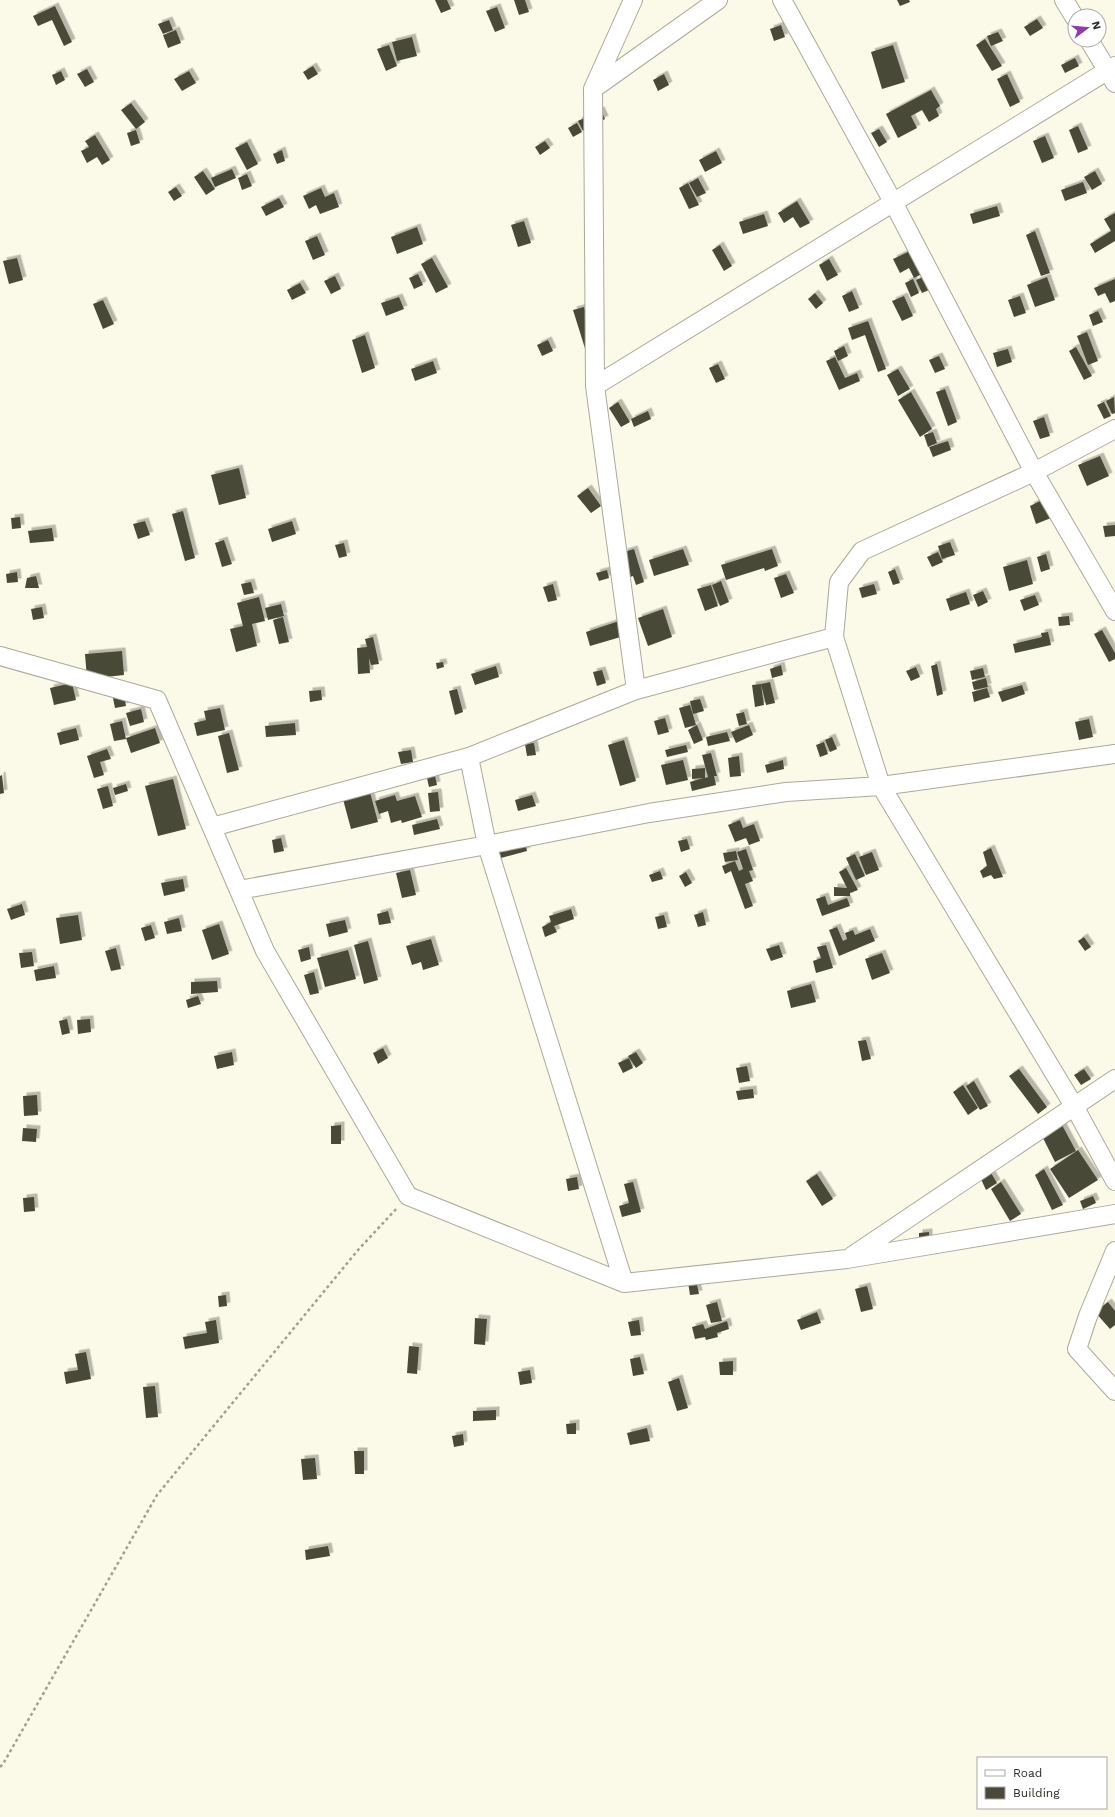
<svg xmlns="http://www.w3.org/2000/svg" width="1115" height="1817" font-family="'Work Sans',sans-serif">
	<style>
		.building { fill: #4a4839; filter: url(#shadow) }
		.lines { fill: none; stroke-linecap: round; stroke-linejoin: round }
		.minor-casing { stroke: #abaa99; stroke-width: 20 }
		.path { stroke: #a2a094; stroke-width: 2.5; stroke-dasharray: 3 3; stroke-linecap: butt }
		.minor { stroke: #fff; stroke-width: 18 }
	</style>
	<defs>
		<filter id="shadow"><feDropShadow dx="3.5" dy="-3.5" stdDeviation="0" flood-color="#0004"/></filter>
	</defs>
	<rect width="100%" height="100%" fill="#fbf9e7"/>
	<!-- building -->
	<path class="building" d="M435 0H447L451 9 441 13Z
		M514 0H525L529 12 519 15Z
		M897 0H909L910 2 900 6Z
		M55 6 72 42 64 46 52 20 38 26 33 16Z
		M497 7 505 28 495 32 486 11Z
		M1037 19 1043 28 1030 36 1024 27Z
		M169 20 173 30 163 34 158 24Z
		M781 25 785 37 774 41 770 29Z
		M176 30 181 43 168 48 163 35Z
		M998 32 1003 41 991 46 987 36Z
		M412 37 417 56 397 61 392 42Z
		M985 39 1002 66 992 71 976 45Z
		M389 45 397 66 386 71 377 49Z
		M893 45 905 82 882 89 871 52Z
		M1075 58 1079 66 1065 73 1061 65Z
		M313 66 318 74 308 80 303 72Z
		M87 69 94 82 85 87 77 74Z
		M61 71 65 80 56 85 52 75Z
		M189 71 196 83 182 91 174 79Z
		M664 74 669 85 658 91 653 80Z
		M1007 74 1020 102 1010 107 997 79Z
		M931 90 940 106 936 109 939 116 929 122 922 110 911 116 917 128 898 138 886 114Z
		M131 103 145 122 136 129 121 110Z
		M601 110 605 119 583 131 578 121Z
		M577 123 582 132 573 137 568 128Z
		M1078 126 1088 149 1078 153 1069 130Z
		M879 129 887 142 879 147 871 133Z
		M136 130 140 143 131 146 127 133Z
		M95 135 110 160 102 165 97 157 87 163 81 151 89 147 85 141Z
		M1045 136 1054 158 1042 163 1033 141Z
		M545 141 550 148 540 155 535 147Z
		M247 142 258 164 247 170 235 148Z
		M282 150 285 161 277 164 273 154Z
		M716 151 722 163 705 172 699 160Z
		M232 169 236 178 215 187 211 178Z
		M203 171 215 189 206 195 194 177Z
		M1095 171 1102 184 1092 190 1084 177Z
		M247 174 252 186 242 190 238 178Z
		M698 178 706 193 697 197 689 183Z
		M1083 182 1087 193 1065 201 1061 190Z
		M688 183 699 205 689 209 679 188Z
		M176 187 182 196 174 201 168 192Z
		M321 188 325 197 334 193 339 207 320 214 316 205 309 209 303 196Z
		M279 198 284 207 266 216 261 207Z
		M797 201 810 223 800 228 793 217 784 223 778 213Z
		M997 206 1000 216 973 224 970 214Z
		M1115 213V241L1095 253 1090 244 1111 231 1104 219Z
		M764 214 768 226 743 234 739 222Z
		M524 221 531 243 518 247 511 225Z
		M417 227 423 244 397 254 391 237Z
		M1035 231 1050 273 1041 276 1026 235Z
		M317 236 325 255 313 260 305 241Z
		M720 245 732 266 724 271 712 250Z
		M910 251 922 274 914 278 909 268 900 273 893 259Z
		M17 258 23 280 9 284 3 261Z
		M432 258 448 287 436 293 421 264Z
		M829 259 838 275 827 281 819 265Z
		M418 274 423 285 414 289 409 278Z
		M335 276 341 289 331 294 324 281Z
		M923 277 929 290 922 293 916 280Z
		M1047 277 1055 300 1035 307 1027 285Z
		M913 279 919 293 911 297 905 283Z
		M1115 279V301L1110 303 1105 293 1098 296 1094 288Z
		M300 283 306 293 292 300 287 290Z
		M852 291 859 308 849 312 842 296Z
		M815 293 823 303 816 309 808 299Z
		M904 296 913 316 902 321 892 301Z
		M1020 296 1026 313 1014 317 1008 300Z
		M399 297 404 309 386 316 381 303Z
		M103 300 114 324 103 329 93 304Z
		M584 307 599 354 588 358 573 310Z
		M1098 311 1103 322 1093 326 1089 315Z
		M868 321 886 369 878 372 865 335 852 340 848 328Z
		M1087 332 1098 361 1088 365 1077 336Z
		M365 335 375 368 362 373 352 340Z
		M548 340 553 351 542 356 537 345Z
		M844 346 848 356 838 361 834 351Z
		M1076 347 1092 376 1084 380 1069 351Z
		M1008 349 1012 362 997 367 993 353Z
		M939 356 945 369 935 373 929 360Z
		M835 357 845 378 857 373 860 381 839 390 826 361Z
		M433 361 437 373 415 381 411 369Z
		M718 364 725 379 716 383 709 368Z
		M898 369 910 389 898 396 887 375Z
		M945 389 957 422 948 426 936 392Z
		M911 392 932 429 920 437 898 400Z
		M1114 397 1115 413 1112 414 1106 401Z
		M618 402 630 422 621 427 609 408Z
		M1104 402 1111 416 1104 419 1097 405Z
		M648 411 651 419 634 427 631 419Z
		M1044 417 1050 436 1040 439 1033 421Z
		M933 432 937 443 928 447 924 435Z
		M948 441 951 450 933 457 929 447Z
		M1100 456 1109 476 1087 486 1078 465Z
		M239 468 246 498 219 505 211 475Z
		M588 488 601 506 591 513 577 496Z
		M1044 499 1051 518 1036 524 1030 506Z
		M183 511 195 558 185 561 172 514Z
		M20 517 21 528 12 529 11 518Z
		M145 521 150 535 138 539 133 524Z
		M292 521 296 534 272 542 268 529Z
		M1115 525V536L1105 537 1103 526Z
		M52 528 54 541 30 543 28 531Z
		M224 540 232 564 222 567 215 543Z
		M950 542 955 555 942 559 938 546Z
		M344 543 347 556 339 558 335 545Z
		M634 549 644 582 636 585 633 576 624 579V552Z
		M683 549 689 565 654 576 649 560Z
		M772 549 778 566 765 571 764 568 726 580 721 565Z
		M938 552 943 562 932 567 927 557Z
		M1046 554 1050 569 1041 572 1037 557Z
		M1027 560 1033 584 1009 591 1003 567Z
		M895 569 900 583 893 585 888 572Z
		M607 570 609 578 599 581 596 573Z
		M17 572 18 582 7 583 6 574Z
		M786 574 794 593 781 598 774 578Z
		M36 576 39 588H25L27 578Z
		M721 581 729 602 720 606 712 585Z
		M251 582 254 593 244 595 241 584Z
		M553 584 557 600 548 602 543 587Z
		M874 584 877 594 862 598 859 588Z
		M711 585 718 606 705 611 697 589Z
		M983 591 988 602 978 607 973 595Z
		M966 592 970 604 950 611 946 599Z
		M1035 595 1039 605 1024 611 1020 600Z
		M259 597 265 621 252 624 257 646 236 652 230 629 243 626 237 603Z
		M281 604 284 616 268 620 265 608Z
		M42 607 44 618 33 620 31 609Z
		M663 609 672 637 648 646 638 618Z
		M1069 616 1070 625 1059 626 1058 617Z
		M283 617 289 642 279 644 273 620Z
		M619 621 624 636 590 646 586 632Z
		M1102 630 1115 653V659L1109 662 1094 634Z
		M1048 632 1051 645 1015 653 1013 644 1042 637 1041 633Z
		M373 637 379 664 371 665 369 658 370 673 358 674 357 648 367 647 365 639Z
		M122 651 124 675 87 679 85 654Z
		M443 662 444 667 437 669 436 663Z
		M937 664 943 694 937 696 931 666Z
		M781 665 783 675 772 678 770 669Z
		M496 666 499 677 475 685 471 674Z
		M916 667 920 677 911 681 906 671Z
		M983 668 985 677 972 680 970 671Z
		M602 670 606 683 597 686 593 672Z
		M986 678 988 687 974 690 972 682Z
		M770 682 775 703 766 705 761 684Z
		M72 683 76 700 54 705 50 688Z
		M761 684 764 705 755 707 752 685Z
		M1022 685 1025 694 1002 702 998 692Z
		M987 688 990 697 974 702 972 692Z
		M457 689 463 712 455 715 449 691Z
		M321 690 322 700 310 702 309 691Z
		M124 696 126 706 115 708 113 698Z
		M700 699 704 711 693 714 690 701Z
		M690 705 696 725 685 728 679 708Z
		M220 708 225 730 197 736 194 723 206 720 204 711Z
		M141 709 144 722 130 726 126 713Z
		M744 712 747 724 739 726 736 714Z
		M665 718 669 732 658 735 654 721Z
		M1089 719 1093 737 1079 740 1075 722Z
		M122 721 126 739 114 741 110 724Z
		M295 723 296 735 266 737 265 726Z
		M697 725 703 740 694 744 688 730Z
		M749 725 753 735 736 743 731 732Z
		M76 728 79 740 60 745 57 733Z
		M155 728 160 743 131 753 126 738Z
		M727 732 730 741 708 746 706 737Z
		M229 733 239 770 227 773 218 736Z
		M832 737 837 749 830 752 825 740Z
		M624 740 636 781 620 786 608 745Z
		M824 742 828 754 820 757 816 745Z
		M534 743 536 755 527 756 525 744Z
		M686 745 688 752 667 757 665 750Z
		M107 749 111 759 100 762 104 775 94 778 87 756Z
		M411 750 413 762 401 764 398 752Z
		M711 753 717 776H714L716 785 692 791 690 782 703 778 692 779V769L705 768V778L708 777 702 755Z
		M739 756 741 776 730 777 728 758Z
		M683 760 688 780 666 785 661 765Z
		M783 760 784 769 767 773 765 765Z
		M433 767 437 785 429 787 425 769Z
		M2 775 4 793 0 794V776Z
		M173 779 186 829 158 836 145 786Z
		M367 781 378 822 351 829 340 788Z
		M126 784 128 791 115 795 113 788Z
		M108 786 113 806 103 809 97 789Z
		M438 792 440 811 430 812 428 793Z
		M395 795 397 801 415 796 422 817 402 823 401 820 391 823 388 811 379 814 375 801Z
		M532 795 536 806 518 811 515 800Z
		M437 819 440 829 414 835 412 825Z
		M740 820 743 828 754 824 760 841 749 845 746 838 735 842 728 825Z
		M281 838 284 851 274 853 272 840Z
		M687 839 690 849 681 852 678 841Z
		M525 842 527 851 501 858 499 849Z
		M991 848 1003 877 994 879 991 875 983 878 980 871 987 866 983 852Z
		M746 849 753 870 749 871 753 881 745 884 753 906 745 909 731 871 725 874 722 866 735 861 739 871 743 869 737 852Z
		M736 851 738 860 725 862 723 853Z
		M872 852 879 870 866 875 859 857Z
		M855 854 865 876 856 880 846 858Z
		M846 868 858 890 850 893V896H834V887L847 888 839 872Z
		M410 870 416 895 402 898 396 873Z
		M660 871 663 879 652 882 649 875Z
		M686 872 692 883 685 887 679 876Z
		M183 879 185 891 164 896 161 883Z
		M825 896 828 905 847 898 850 906 822 916 816 899Z
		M22 904 25 915 11 920 7 909Z
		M571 909 574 919 554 926 557 932 545 937 542 927 551 922 549 916Z
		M388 911 391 923 379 925 377 914Z
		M703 912 706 925 698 927 694 915Z
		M78 915 82 940 60 944 56 918Z
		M664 915 667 927 658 929 655 917Z
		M179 918 182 931 167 934 164 922Z
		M345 920 348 932 329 937 326 924Z
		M219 924 229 954 212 960 202 930Z
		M151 925 155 938 145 941 141 928Z
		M837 927 843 941 847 939 845 933 853 930 855 935 870 929 875 941 839 956 829 930Z
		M1084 937 1091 947 1085 951 1078 941Z
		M431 939 439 965 423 970 421 962 412 965 406 946Z
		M368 941 378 980 364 984 354 945Z
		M779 945 783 957 771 961 766 949Z
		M826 945 833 968 816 973 813 961 821 958 817 947Z
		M309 947 311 959 301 962 298 950Z
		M116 948 121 969 111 971 105 951Z
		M348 950 356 979 325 987 317 958Z
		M32 952 34 966 21 968 19 953Z
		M882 953 890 973 872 980 865 959Z
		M54 966 56 978 36 981 34 970Z
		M314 972 319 993 310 995 304 975Z
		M217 981 218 992 191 994V982Z
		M811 984 816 1002 791 1008 787 991Z
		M198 996 201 1004 188 1008 186 1000Z
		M67 1019 70 1033 62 1035 59 1021Z
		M90 1019 91 1032 78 1034 77 1020Z
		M866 1040 871 1059 862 1061 858 1041Z
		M383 1048 388 1058 378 1064 373 1053Z
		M232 1052 234 1065 217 1069 214 1056Z
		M636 1052 643 1063 636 1068 628 1056Z
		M629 1058 633 1068 623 1073 618 1063Z
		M747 1066 750 1081 739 1083 736 1068Z
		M1019 1069 1047 1107 1038 1114 1009 1076Z
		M1084 1069 1091 1079 1081 1085 1074 1075Z
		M974 1081 988 1106 980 1110 966 1086Z
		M963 1085 978 1108 968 1115 953 1092Z
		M753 1089 754 1098 738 1100 736 1091Z
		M37 1095 38 1115 24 1116 23 1096Z
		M1061 1123 1076 1151 1055 1162 1041 1134Z
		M341 1125V1144H331V1126Z
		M23 1128 37 1129 36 1142 22 1141Z
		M1078 1150 1098 1180 1069 1198 1050 1169Z
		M1044 1169 1063 1205 1052 1210 1035 1175Z
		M990 1171 997 1183 986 1190 980 1177Z
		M817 1174 833 1199 822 1206 806 1181Z
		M577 1177 579 1189 568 1191 566 1179Z
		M633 1182 641 1212 622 1217 619 1206 629 1203 624 1184Z
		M1001 1182 1021 1214 1010 1221 991 1189Z
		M1093 1196 1096 1203 1083 1209 1080 1201Z
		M34 1197 35 1211 24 1212 23 1198Z
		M929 1232V1243L919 1244V1233Z
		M696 1280 699 1294 690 1295 688 1282Z
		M867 1286 873 1309 861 1312 855 1289Z
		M226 1295 227 1306 219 1307 218 1296Z
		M717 1302 722 1321 711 1323 706 1305Z
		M1108 1302 1115 1311V1325L1110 1329 1095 1312Z
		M817 1312 821 1323 801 1330 797 1320Z
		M475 1318 487 1319 485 1345 474 1344Z
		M216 1320 219 1343 185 1349 183 1337 207 1333 205 1322Z
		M639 1320 641 1335 631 1336 628 1322Z
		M727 1321 729 1329 717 1333 718 1337 706 1340 705 1337 695 1339 692 1327 703 1324 705 1329Z
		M409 1346 419 1347 417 1374 407 1373Z
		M86 1352 91 1379 66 1384 64 1372 78 1370 75 1354Z
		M640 1357 644 1374 633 1376 630 1359Z
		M733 1361V1375H720L719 1362Z
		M530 1370 532 1383 520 1385 518 1372Z
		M679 1378 688 1408 677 1411 668 1382Z
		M155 1386 158 1417 146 1418 143 1387Z
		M496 1410V1420L473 1421V1411Z
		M576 1423V1434H567L566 1424Z
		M647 1428 650 1441 630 1445 627 1433Z
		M463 1434 464 1445 454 1447 452 1436Z
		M354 1451H364V1474H355Z
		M315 1458 317 1479 303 1480 301 1459Z
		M328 1546 330 1556 306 1560 305 1550Z"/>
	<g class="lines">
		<!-- minor casing -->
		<g class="minor-casing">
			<path id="minor" d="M633 0 593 89 595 386 636 690
				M782 0 893 202 1034 472 1115 611
				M1064 0 1075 18
				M1089 40 1115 83
				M593 89 718 0
				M595 386 1115 66
				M1115 429 1034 472 862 551 839 582 834 637 881 786 1074 1106 1115 1181
				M0 656 157 700 265 951 408 1196 624 1283 847 1259 1115 1214
				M469 757 487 845 624 1283
				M212 827 469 757 636 690 834 637
				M239 890 487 845 649 813 786 792 881 786 1115 754
				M1115 1251 1088 1316 1077 1349 1115 1391
				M852 1256 1115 1079"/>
		</g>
		<!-- path -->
		<path class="path" d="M0 1767 3 1764 157 1495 358 1250 398 1207"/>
		<!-- minor -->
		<use href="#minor" class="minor"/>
	</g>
	<!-- legend -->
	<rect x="977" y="1757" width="130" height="52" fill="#ffffff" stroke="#aaa9a7"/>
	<rect x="985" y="1770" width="20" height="6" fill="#ffffff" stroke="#aaa9a7"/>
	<text x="1013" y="1777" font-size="12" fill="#2a2923">Road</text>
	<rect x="985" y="1787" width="20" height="12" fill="#4a4839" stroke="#aaa9a7"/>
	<text x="1013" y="1797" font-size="12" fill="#2a2923">Building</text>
	<!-- north arrow -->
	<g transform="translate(1087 28) rotate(74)"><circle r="19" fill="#ffffff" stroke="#aaa9a7"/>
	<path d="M0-3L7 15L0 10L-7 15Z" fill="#8f3ba9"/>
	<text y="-6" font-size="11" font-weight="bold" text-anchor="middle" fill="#2a2923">N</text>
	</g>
</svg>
